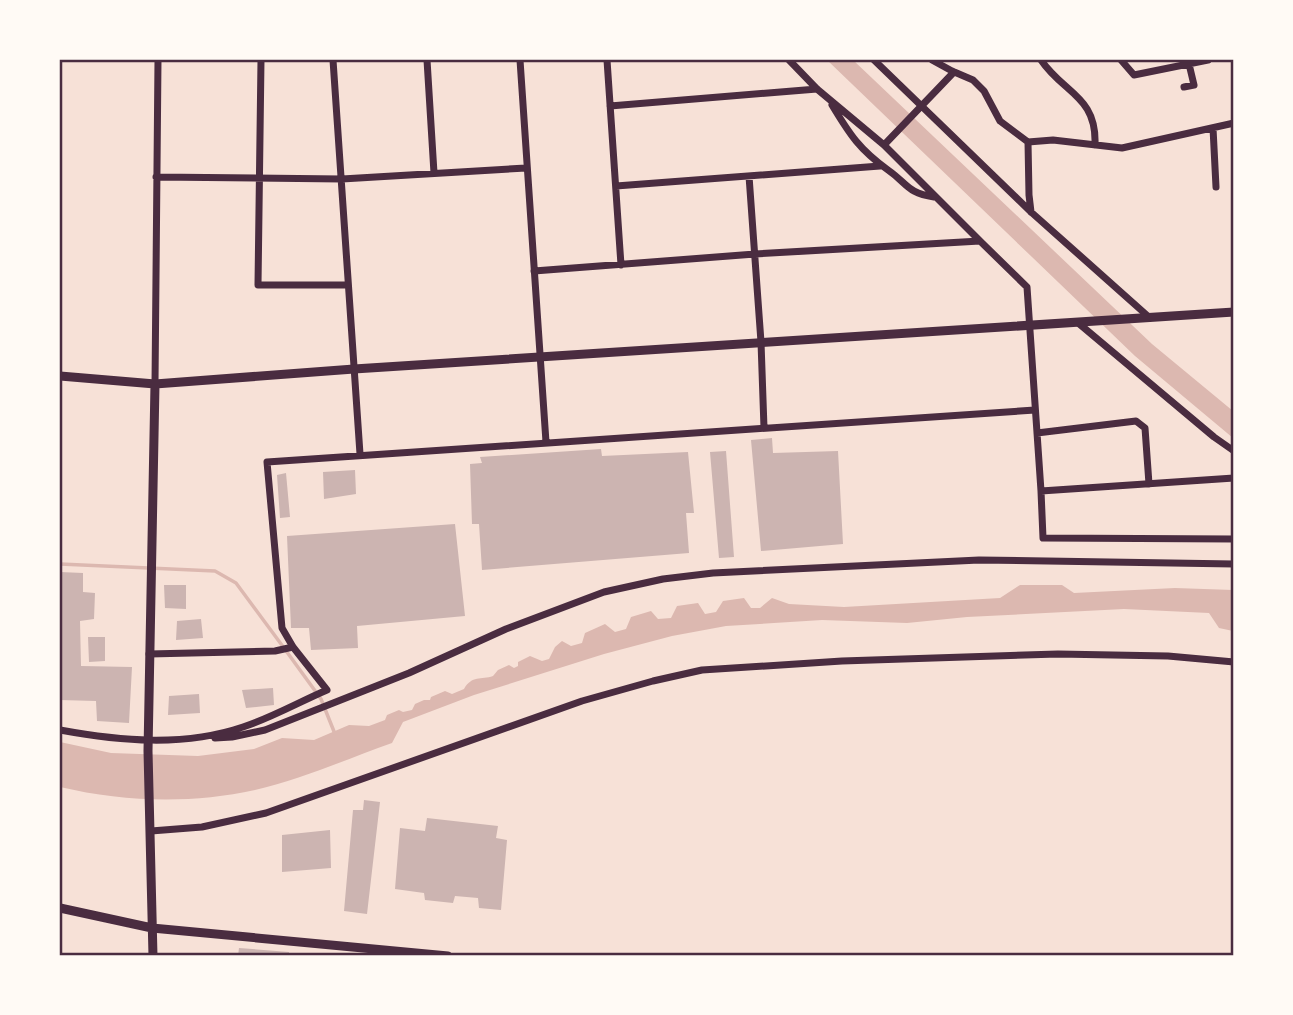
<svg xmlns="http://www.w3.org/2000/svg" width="1293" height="1015" font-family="'Fira Sans',sans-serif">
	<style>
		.water { fill: #dcb8b0 }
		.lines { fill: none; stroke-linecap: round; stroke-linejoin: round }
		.stream { stroke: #dcb8b0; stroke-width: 3.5 }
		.building { fill: #ccb4b1 }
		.minor { stroke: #4a2c40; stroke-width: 7 }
		.tertiary { stroke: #4a2c40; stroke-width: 9 }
		.neatline { fill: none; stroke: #4a2c40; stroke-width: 2.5 }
	</style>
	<rect width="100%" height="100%" fill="#f7e1d7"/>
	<!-- water -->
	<path class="water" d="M827 60H853L1152 344 1233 411V438L1135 356Z
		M1020 585H1062L1074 593 1175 588 1233 590V631L1219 628 1209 613 1124 609 967 617 907 623 822 620 726 626 672 636 604 654 474 695 403 722 392 743C347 759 302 779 255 790 191 804 124 802 60 787V742L111 753 198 756 254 749 282 738 314 740 349 725 369 726 385 720 387 715 399 710 403 712 412 710 415 704 424 700H430L431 697 445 691 452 694 464 689C472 675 481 680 493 676L498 670 509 665 514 668 518 666V662L530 656 542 661 549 659 555 647 562 641 571 646 582 643 585 633 605 624 615 632 626 629 631 617 651 611 658 619 671 618 677 606 698 603 705 614 716 612 723 601 744 598 751 608H760L772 598 789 604 844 607 1000 598Z"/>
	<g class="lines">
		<!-- stream -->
		<path class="stream" d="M60 564 215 571 236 583 284 648 321 699 335 734"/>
	</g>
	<!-- building -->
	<path class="building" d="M772 438 773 453 838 451 843 544 761 551 751 440Z
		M601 449 602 456 688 452 694 513H686L689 553 482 570 479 524H472L470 464 482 463 480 457Z
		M726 451 734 557 719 558 710 452Z
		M355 470 356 494 324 499 323 472Z
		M286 473 290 517 280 518 277 475Z
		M455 524 465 616 357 626 358 648 311 650 309 628H291L287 536Z
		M60 572 83 573V592L95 593 94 619 80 621 81 666 132 667 129 723 97 721 96 701 60 700Z
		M164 585H186V609L165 608Z
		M201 619 203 638 176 640 177 621Z
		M88 637H105V661L89 662Z
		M273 688 274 705 246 708 242 690Z
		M199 694 200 713 168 715 169 696Z
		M364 800 380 802 367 914 344 911 353 810H363Z
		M427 818 498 826 496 838 507 840 501 910 479 908 478 898 455 896 453 903 425 900 424 893 395 889 400 828 425 831Z
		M330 830 331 868 282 872V835Z
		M239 948 289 952V956H238Z"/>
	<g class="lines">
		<!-- minor -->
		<path class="minor" d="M261 60 258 285H347
			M333 60 360 454
			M427 60 434 173
			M520 60 546 442
			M607 60 621 265
			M789 60 817 89 884 145 980 241
			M874 60 1031 212 1150 318
			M932 60 952 71 973 80 984 91 1000 121 1028 142 1053 140 1122 148 1234 123
			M1041 60C1064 94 1097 96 1095 145
			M1121 60 1134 75 1208 60
			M1184 87 1194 85 1189 64
			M832 105C850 135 860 150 888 170 908 184 907 193 934 197
			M610 106 817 89
			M1213 128 1216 187
			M1028 142 1029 195 1031 212
			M884 145 954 72
			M749 176 761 342 764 428
			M156 177 342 179 526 168
			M616 186 880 166
			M534 271 755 254 980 241 1027 287 1041 491
			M1077 322 1214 437 1234 451
			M155 384 158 60
			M1037 433 1136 421 1145 428 1149 484
			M1234 478 1041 491 1043 538 1234 539
			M149 654 275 651 293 647
			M60 730C120 741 184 747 243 727 271 718 299 702 327 690L293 647 282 628 267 462 1035 410
			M215 738 232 737 265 730 409 673 506 629 604 592 663 579 713 573 979 560 1234 564
			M151 831 202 827 266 813 582 701 653 681 702 670 842 661 1058 654 1168 656 1234 662"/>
		<!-- tertiary -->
		<path class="tertiary" d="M60 376 155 384 354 369 1234 312
			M60 908 152 928 448 956
			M153 956 148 751 155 384"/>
	</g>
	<!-- border -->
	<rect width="1293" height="1015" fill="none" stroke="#fffaf5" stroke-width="122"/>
	<rect x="61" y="61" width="1171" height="893" class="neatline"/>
</svg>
